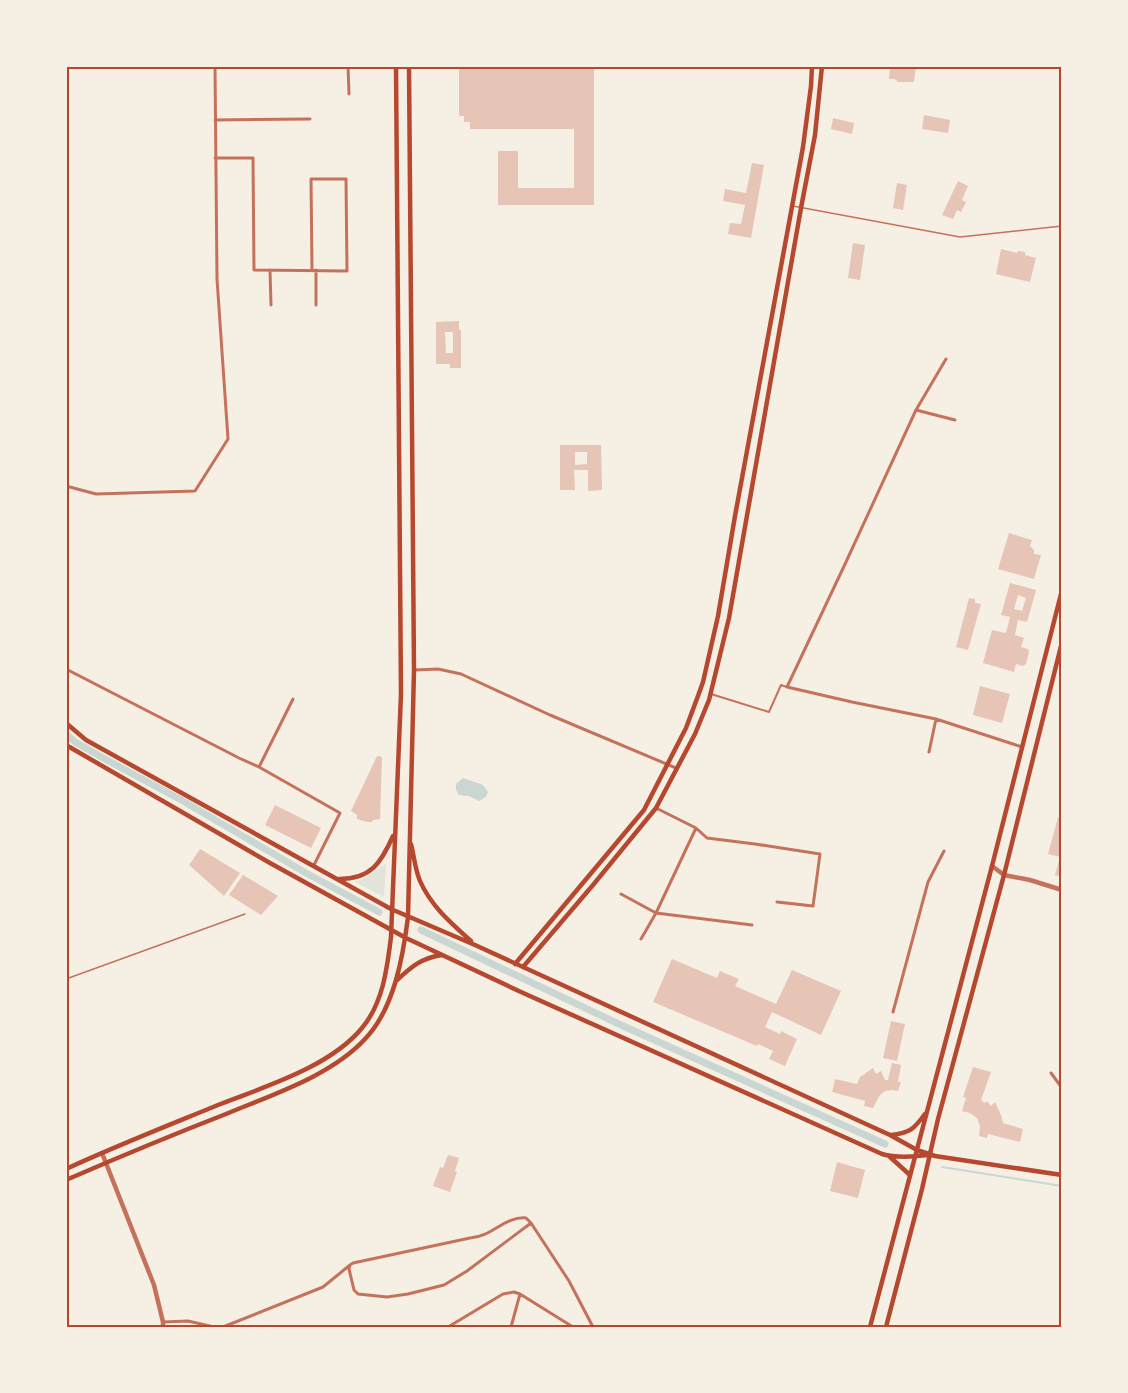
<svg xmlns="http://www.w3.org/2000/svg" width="1128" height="1393" font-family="Arial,sans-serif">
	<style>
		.green { fill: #e2e4dc }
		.water { fill: #c9d6d2 }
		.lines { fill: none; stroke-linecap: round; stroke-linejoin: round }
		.stream { stroke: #c9d6d2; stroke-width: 2 }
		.canal { stroke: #c9d6d2; stroke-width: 7 }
		.building { fill: #e6c5b7; fill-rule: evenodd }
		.service { stroke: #c5725c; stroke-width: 1.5 }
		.pedestrian { stroke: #c5725c; stroke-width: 2 }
		.minor { stroke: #c5725c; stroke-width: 3 }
		.tertiary { stroke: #c5725c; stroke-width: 4.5 }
		.secondary { stroke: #b5482f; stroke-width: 4.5 }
		.neatline { fill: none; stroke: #b5482f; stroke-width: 2 }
	</style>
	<rect width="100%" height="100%" fill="#f6efe4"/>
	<!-- green -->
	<path class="green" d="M386 864 384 897 355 882 362 879Z"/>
	<!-- water -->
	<path class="water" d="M463 778 483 785 488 792 486 797 479 801 469 796 459 795 456 790V784Z"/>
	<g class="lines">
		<!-- stream -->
		<path class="stream" d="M942 1167 1062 1186"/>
		<!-- canal -->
		<path class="canal" d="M66 734 75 742 105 759 183 801 306 873 379 912
			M421 930 621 1025 885 1144"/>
	</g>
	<!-- building -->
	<path class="building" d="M459 66H594V205H498V151H518V188H574V129H470V122H464V116H459Z
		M890 66H916L914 82H898L895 79H889Z
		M924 115 950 120 948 133 922 129Z
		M833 118 854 123 852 134 831 129Z
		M752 163 764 165 751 238 728 234 730 223 741 224 745 205 723 201 725 189 746 193Z
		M958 181 968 186 962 200 966 202 961 212 957 210 953 219 942 215Z
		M897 183 907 185 903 210 893 208Z
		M853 243 865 245 860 280 848 278Z
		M1001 249 1017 253 1018 251 1025 252V255L1036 258 1030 282 996 274Z
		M459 321V330H461V368H450V364H436V322ZM445 332H453V353H446Z
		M560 445H601L602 490 588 491V470H574L575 490H560ZM575 452H587V464L575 465Z
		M1009 533 1032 540 1030 546 1034 550V554L1041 555 1034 579 998 569Z
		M1010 583 1036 590 1027 622 1018 620 1015 635 1024 638 1021 647 1028 649 1029 652 1026 664 1023 666 1016 664 1014 672 983 663 992 630 1006 633 1010 617 1001 615ZM1018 595 1026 598 1022 611 1014 609Z
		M969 598 975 599V603L981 604 968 650 956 647Z
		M980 686 1010 694 1002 723 973 715Z
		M377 756H380L382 758 380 819 373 820 372 822H367L357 819V815L351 811Z
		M275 805 321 828 311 848 265 825Z
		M1058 817 1062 818V877L1055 875 1060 857 1048 854Z
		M200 849 240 873 224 896 189 865Z
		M243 875 278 896 261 915 229 895Z
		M672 959 717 978 720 971 739 979 735 986 776 1004 792 970 841 991 821 1035 772 1012 765 1027 780 1034 781 1031 797 1039 785 1066 769 1059 773 1051 758 1044 757 1046 653 1002Z
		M891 1021 905 1024 897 1061 883 1058Z
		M892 1063 901 1065 898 1082H901L898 1091 892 1090 885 1091 880 1095 873 1108 864 1106 865 1101 832 1092 835 1079 857 1084 860 1077 873 1068 876 1074 881 1071 885 1080H888Z
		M973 1067 991 1072 981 1100 985 1103 987 1101 991 1106 995 1102 1001 1115 1003 1123 1023 1129 1020 1142 988 1134 987 1138 979 1136 980 1126 977 1118 970 1113 962 1111 966 1098 963 1097Z
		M448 1155 459 1158 455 1171 457 1172 450 1192 433 1186 440 1167 443 1168Z
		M837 1162 865 1170 858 1198 830 1191Z"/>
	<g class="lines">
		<!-- service -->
		<path class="service" d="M793 206 960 237 1062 226
			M66 979 245 914"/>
		<!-- pedestrian -->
		<path class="pedestrian" d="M711 694 769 712 781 685 787 687"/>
		<!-- minor -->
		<path class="minor" d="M348 66 349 94
			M215 120 310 119
			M215 158H253L254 270 347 271 346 179H311L312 270
			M270 270 271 305
			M316 305V270
			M916 410 946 359
			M955 420 916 410 846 562 787 687 852 702 936 719 1022 747
			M66 486 96 494 195 491 228 439 217 279 215 66
			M66 669 239 758 259 767 340 813 314 865
			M415 670 438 669 461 674 550 715 676 768
			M929 752 936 719
			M259 767 293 699
			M656 808 696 828 707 838 755 844 820 854 813 906 777 902
			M621 894 656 913 752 925
			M641 939 656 913 696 828
			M893 1012 928 882 944 851
			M1051 1073 1062 1088
			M531 1223 467 1271 444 1285 408 1294 387 1297 358 1294 354 1290 349 1269 350 1265 353 1263 470 1238C492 1237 505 1216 526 1218L531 1223 569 1281 593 1327
			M163 1322 188 1321 214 1327
			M223 1327 323 1287 350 1265
			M448 1327 503 1294 514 1292 520 1294 573 1327
			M511 1327 520 1294"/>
		<!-- tertiary -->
		<path class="tertiary" d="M992 866 1004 875 1030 880 1062 890
			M102 1153 154 1285 163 1322V1327"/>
		<!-- secondary -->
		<path class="secondary" d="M66 723 86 740 391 909 475 945 890 1135 917 1150 935 1156 1062 1175
			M66 745 270 863 406 938 521 992 882 1154C896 1158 912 1157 927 1155
			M411 844C414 856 415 869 420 881 431 906 451 923 471 941
			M339 879C371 879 381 863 393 836
			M515 964 644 810 686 728 698 696 703 682 718 616 735 516 803 147 811 86 812 66
			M523 967 593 885 656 808 695 734 709 700 729 618 801 208 815 135 822 66
			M396 981C411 967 421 958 442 955
			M891 1135C910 1133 914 1129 925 1114
			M890 1157 910 1175
			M66 1169C116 1146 167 1126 218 1105 264 1087 330 1067 362 1028 383 1003 387 969 391 937L401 694 396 66
			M66 1180C119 1157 172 1135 226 1114 271 1095 331 1076 365 1039 394 1009 403 957 408 917L414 670 409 66
			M870 1327 992 866 1062 590
			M886 1327 922 1189 938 1119 1004 875 1062 642"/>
	</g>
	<!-- border -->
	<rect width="1128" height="1393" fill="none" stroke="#f6efe4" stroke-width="135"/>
	<rect x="68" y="68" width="992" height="1258" class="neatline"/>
</svg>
